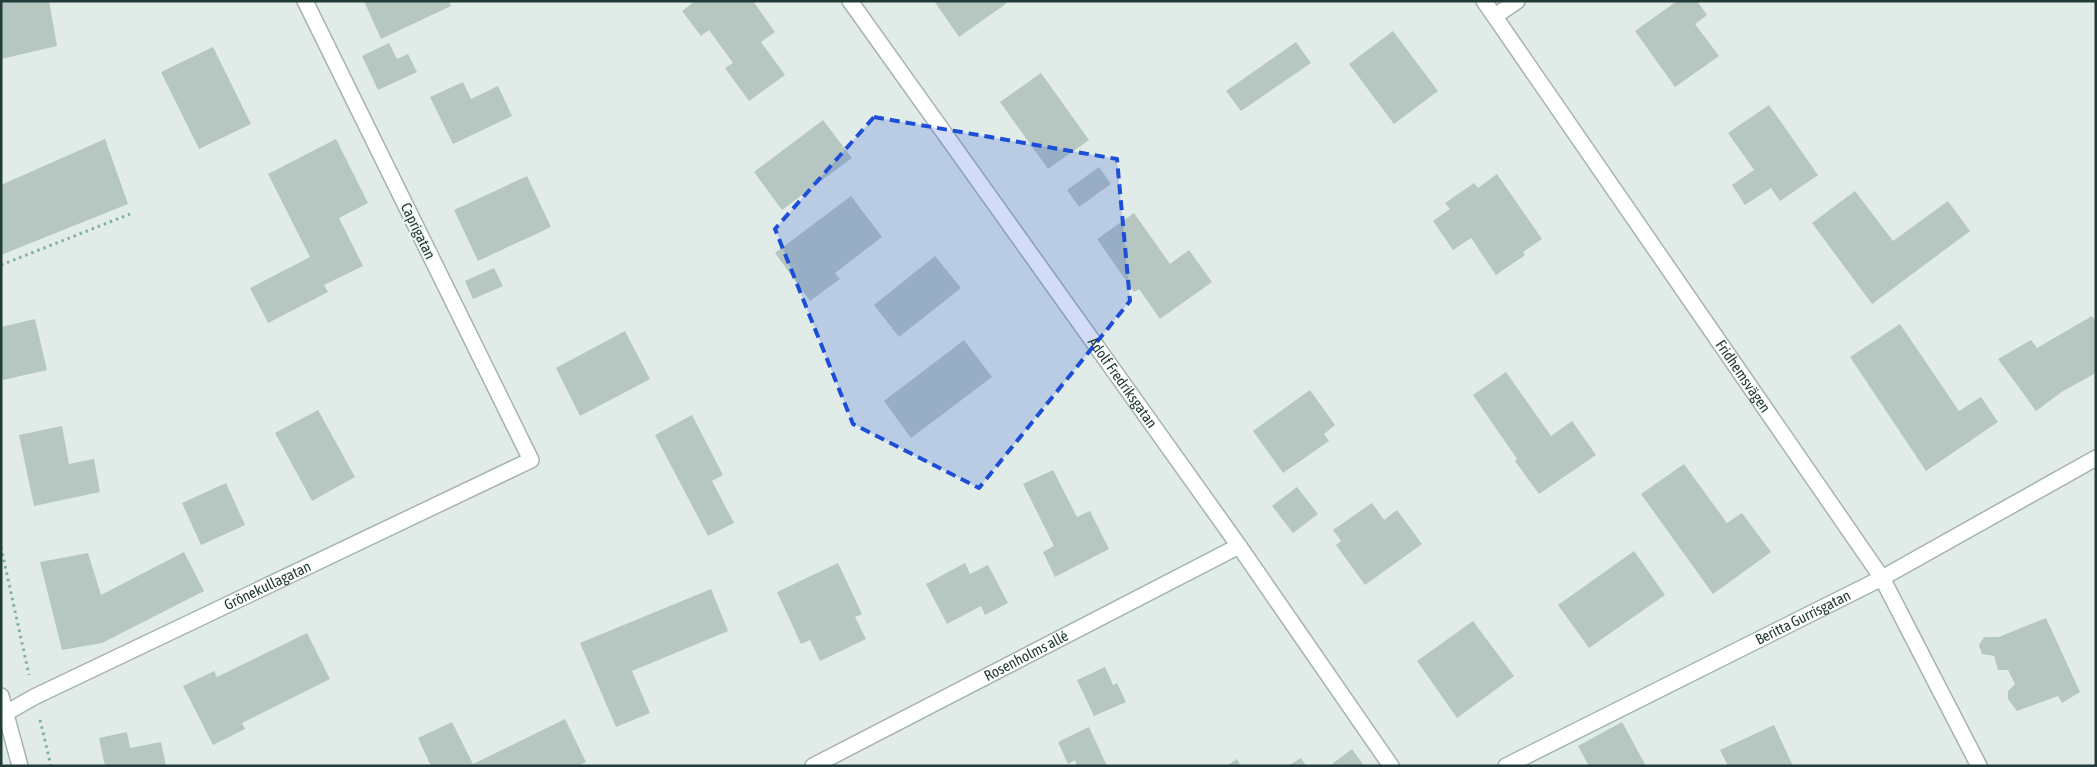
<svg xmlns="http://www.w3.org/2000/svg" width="2097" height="767" font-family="'Asap Condensed',sans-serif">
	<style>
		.building { fill: #b6c6c1 }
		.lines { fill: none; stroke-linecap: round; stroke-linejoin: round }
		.minor-casing { stroke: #a4b4b0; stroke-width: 18 }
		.path { stroke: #80b0a6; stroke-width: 3; stroke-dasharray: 2.5 4; stroke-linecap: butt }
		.minor { stroke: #fff; stroke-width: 15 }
		.marked { fill: #1d4ed8; fill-opacity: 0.2; stroke: #1d4ed8; stroke-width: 4; stroke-dasharray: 10 6; stroke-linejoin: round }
		.labels { text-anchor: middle; stroke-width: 4; stroke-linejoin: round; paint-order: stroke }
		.street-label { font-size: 15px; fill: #213c38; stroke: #f1f8f5 }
	</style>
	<rect width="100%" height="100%" fill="#e1ece8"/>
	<!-- building -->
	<path class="building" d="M1 1H49L57 46 1 59Z
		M364 1H449L451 6 381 39Z
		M695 1H753L775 32 761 42 785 75 749 101 725 68 733 63 709 30 701 36 682 11Z
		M934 1H1005L1007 3 959 37Z
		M1677 1H1697L1707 15 1695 24 1719 56 1675 87 1635 31Z
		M1393 31 1438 91 1394 124 1349 64Z
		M1296 42 1311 63 1241 111 1226 91Z
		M389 43 397 59 408 54 417 72 378 90 362 56Z
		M213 47 251 124 199 149 161 72Z
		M1041 73 1089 140 1048 169 1000 102Z
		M463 82 471 99 498 86 512 116 453 144 430 97Z
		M1769 105 1818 175 1780 201 1771 188 1745 205 1732 185 1754 170 1728 133Z
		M823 120 852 158 782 210 754 172Z
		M105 139 128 204 1 255V185Z
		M336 139 368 203 339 218 363 266 324 285 328 292 268 323 250 288 310 257 268 174Z
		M1099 167 1111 184 1079 207 1067 190Z
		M1497 174 1542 239 1523 252 1525 255 1496 275 1471 238 1453 250 1433 221 1450 209 1445 203 1474 183 1478 188Z
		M527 176 551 227 478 261 454 210Z
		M1855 191 1893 241 1948 201 1970 231 1872 304 1812 223Z
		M851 196 882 237 835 273 840 279 810 301 775 253Z
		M1134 213 1170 264 1189 250 1212 282 1160 319 1139 289 1134 292 1097 239Z
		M935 256 961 288 899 337 874 305Z
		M494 268 503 286 473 299 465 281Z
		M2092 316 2096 322V373L2063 391 2036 411 1998 359 2031 340 2037 348Z
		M35 319 47 370 3 380 1 371V327Z
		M1900 324 1959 411 1981 397 1998 422 1926 471 1850 357Z
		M625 331 650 379 580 416 556 368Z
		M964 340 992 377 911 438 884 401Z
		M1506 372 1551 436 1572 421 1596 455 1539 494 1515 461 1517 459 1473 395Z
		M1310 390 1335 425 1324 434 1329 441 1283 473 1253 431Z
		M318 410 355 477 312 501 275 433Z
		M692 415 723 475 712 481 734 523 708 536 655 435Z
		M62 426 69 464 94 459 100 492 34 506 19 435Z
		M1684 464 1727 523 1742 513 1771 552 1713 594 1641 494Z
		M1053 470 1077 517 1090 511 1109 549 1055 577 1043 552 1054 546 1023 484Z
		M226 483 245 525 201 545 182 503Z
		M1297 487 1318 514 1293 533 1272 506Z
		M1372 503 1384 520 1397 510 1422 544 1365 585 1336 545 1341 541 1333 530Z
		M1634 551 1665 595 1589 648 1558 605Z
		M184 552 204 591 102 643 62 650 40 562 88 553 101 595Z
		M838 563 862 614 855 617 866 639 820 661 810 640 801 644 777 592Z
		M965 563 970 574 988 565 1008 603 985 615 981 606 947 624 926 584Z
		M711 589 728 631 632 671 650 713 616 727 580 643Z
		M2046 618 2080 692 2062 703 2058 696 2017 711 2008 699V691L2015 684 2008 670H1998L1994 656 1982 654 1979 645 1984 637H1999Z
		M1473 621 1514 676 1457 718 1417 661Z
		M307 633 330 679 242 723 245 729 213 745 183 686 214 671 217 677Z
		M1105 667 1113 685 1117 683 1126 702 1094 716 1077 680Z
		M565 719 586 762 578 766H431L418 738 452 722 473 764Z
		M1622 722 1646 766H1589L1578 746Z
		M1774 725 1793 766H1728L1720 750Z
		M1089 727 1107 766H1077L1075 760 1068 764 1058 742Z
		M127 732 130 748 161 742 166 766H105L99 738Z
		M1352 749 1364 766H1333L1332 764Z
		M1301 758 1306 766H1288Z
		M1237 759 1241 766H1226Z"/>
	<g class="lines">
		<!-- minor casing -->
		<g class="minor-casing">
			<g id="minor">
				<path id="s1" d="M850 1 1239 546 1391 766"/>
				<path id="s2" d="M1484 1 1882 578 1979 766"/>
				<path d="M1495 16 1517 1"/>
				<path d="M1 696 20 766"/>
				<path id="s3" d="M6 713 34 697 531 460 305 1"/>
				<path id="s4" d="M813 766 1239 546"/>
				<path id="s5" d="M1506 766 1882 578 2096 458"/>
			</g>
		</g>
		<!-- path -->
		<path class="path" d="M1 265 130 214
			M1 547 29 675
			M40 720 51 766"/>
		<!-- minor -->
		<use href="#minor" class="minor"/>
	</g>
	<!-- marked area -->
	<path class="marked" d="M874 117 1117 159 1130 301 979 488 853 424 775 229Z"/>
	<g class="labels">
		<!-- street labels -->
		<g class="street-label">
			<text transform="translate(418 231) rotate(64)" y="5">Caprigatan</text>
			<text dy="5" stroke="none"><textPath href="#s2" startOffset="456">Fridhemsvägen</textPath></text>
			<text dy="5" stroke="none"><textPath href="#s1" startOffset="469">Adolf Fredriksgatan</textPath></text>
			<text dy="5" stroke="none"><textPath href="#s3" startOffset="291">Grönekullagatan</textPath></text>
			<text dy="5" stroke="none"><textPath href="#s5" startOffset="332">Beritta Gurrisgatan</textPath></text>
			<text dy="5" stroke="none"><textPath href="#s4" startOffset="240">Rosenholms allé</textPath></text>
		</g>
	</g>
	<!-- border -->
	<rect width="2097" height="767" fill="none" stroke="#213c38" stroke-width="5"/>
</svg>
